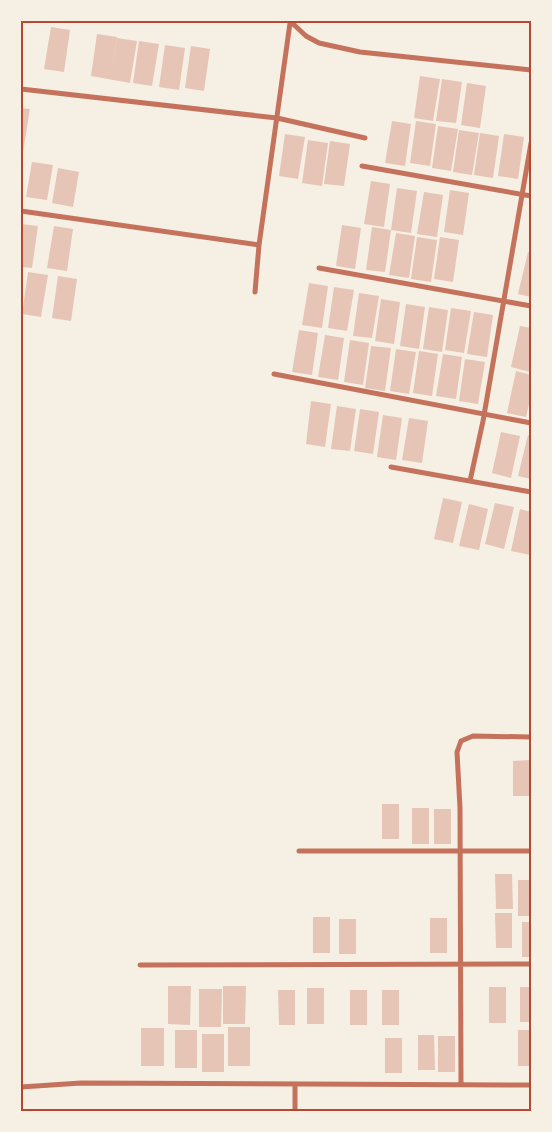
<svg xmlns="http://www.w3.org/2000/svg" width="552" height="1132" font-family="Overpass,sans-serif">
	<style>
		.building { fill: #e6c5b7 }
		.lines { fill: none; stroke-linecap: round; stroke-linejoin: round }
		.minor { stroke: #c5725c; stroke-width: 5 }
		.neatline { fill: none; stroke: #b5482f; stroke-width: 2 }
	</style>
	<rect width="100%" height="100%" fill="#f6efe4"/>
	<!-- building -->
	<path class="building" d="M51 27 70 30 64 72 44 69Z
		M97 34 117 37 112 70 117 38 137 41 130 83 91 76Z
		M139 41 159 44 152 86 133 83Z
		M165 45 185 48 179 90 159 87Z
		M191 46 210 49 204 91 185 88Z
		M420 76 440 79 433 121 414 118Z
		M442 79 462 82 456 123 436 121Z
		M467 83 486 86 480 128 461 125Z
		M21 108 30 109 23 152 21 151Z
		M392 121 411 124 405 166 385 163Z
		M416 121 436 124 430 166 410 163Z
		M438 126 458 129 451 171 432 168Z
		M459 130 479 133 472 175 453 172Z
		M480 133 499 136 493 178 474 175Z
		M285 134 305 137 298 179 279 176Z
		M504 134 524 137 518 179 498 176Z
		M308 140 328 143 322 186 302 183Z
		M330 141 350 144 344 186 324 184Z
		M32 162 53 165 47 200 26 197Z
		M58 168 79 172 73 207 52 203Z
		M371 181 390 184 384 227 364 224Z
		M397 188 417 191 411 233 391 230 385 272 366 270 372 227 391 230Z
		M450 190 469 193 463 235 444 232Z
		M424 192 443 195 437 237 417 234Z
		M21 224 38 226 32 268 21 267Z
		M342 225 361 228 355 269 336 266Z
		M54 226 73 229 67 271 47 268Z
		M396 233 415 236 409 278 389 275Z
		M417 237 437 240 431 282 411 279Z
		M440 237 459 240 453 282 434 279Z
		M528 252 531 253V297L518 294Z
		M28 272 48 275 41 317 22 314Z
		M58 276 77 279 71 321 52 318Z
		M309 283 328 286 322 328 302 325Z
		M334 287 354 290 347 331 328 328Z
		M359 293 379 296 372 338 353 336Z
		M381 299 400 302 394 344 375 341Z
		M406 304 425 307 419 349 400 346Z
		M429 307 448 310 442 352 423 349Z
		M451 308 471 311 464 353 445 350Z
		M474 312 493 315 487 357 467 354Z
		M520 326 531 328 530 372 511 367Z
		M299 330 318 333 312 375 292 372Z
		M325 335 344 338 338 380 318 377Z
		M350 340 369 343 363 385 344 382Z
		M371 346 391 348 385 391 365 388Z
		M396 349 416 352 409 394 390 391Z
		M419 351 438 354 432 396 413 393Z
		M443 354 462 357 456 399 436 396Z
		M465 359 485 362 478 404 459 401Z
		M516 371 531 375V396L526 417 507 413Z
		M311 401 331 404 325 447 306 444Z
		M337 406 356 409 350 451 331 449Z
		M360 409 379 412 373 454 354 451Z
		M383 415 402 418 396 460 377 457Z
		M409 418 428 421 422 463 402 460Z
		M501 432 520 436 511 478 492 473Z
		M528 435 531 436V479L518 476Z
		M443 498 462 502 453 543 434 539Z
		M495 503 514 507 504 549 485 544Z
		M469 504 488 509 479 550 459 546Z
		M520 509 531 512 530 555 511 551Z
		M530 760V796H513V761Z
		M382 804H399V839H382Z
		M412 808H429V844H412Z
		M434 809H451V844H434Z
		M495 874H512L513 909H496Z
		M518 880H531V916H518Z
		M495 913H512V948H496Z
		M313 917H330V953H313Z
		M430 918H447V953H430Z
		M339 919H356V954H339Z
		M522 922H531V957H522Z
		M168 986H191L190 1025 168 1024Z
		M223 986H246L245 1024H223Z
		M489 987H506V1023H489Z
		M520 987H531V1022H520Z
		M307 988H324V1024H307Z
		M199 989H222L221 1027H199Z
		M278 990H295V1025H279Z
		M350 990H367V1025H350Z
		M382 990H399V1025H382Z
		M228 1027H250V1066H228Z
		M141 1028H164V1066H141Z
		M175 1030H197V1068H175Z
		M518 1030H531V1066H518Z
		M202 1034H224V1072H202Z
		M418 1035H434L435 1070H418Z
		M438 1036H455V1072H438Z
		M385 1038H402V1073H385Z"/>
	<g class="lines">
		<!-- minor -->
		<path class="minor" d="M290 21 306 36 319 43 360 52 531 70
			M21 89 277 118 365 138
			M362 166 531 196
			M21 211 259 245 290 23
			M319 268 531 306
			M255 292 259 245
			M274 374 531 423
			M391 467 531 492
			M470 481 483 421 531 143
			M299 851H531
			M140 965 531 964
			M295 1085V1111
			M461 1085 460 808 457 752 461 741 473 736 531 737
			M21 1087 81 1083 531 1085"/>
	</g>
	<!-- border -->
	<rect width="552" height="1132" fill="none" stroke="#f6efe4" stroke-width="45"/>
	<rect x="22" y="22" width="508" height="1088" class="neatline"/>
</svg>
